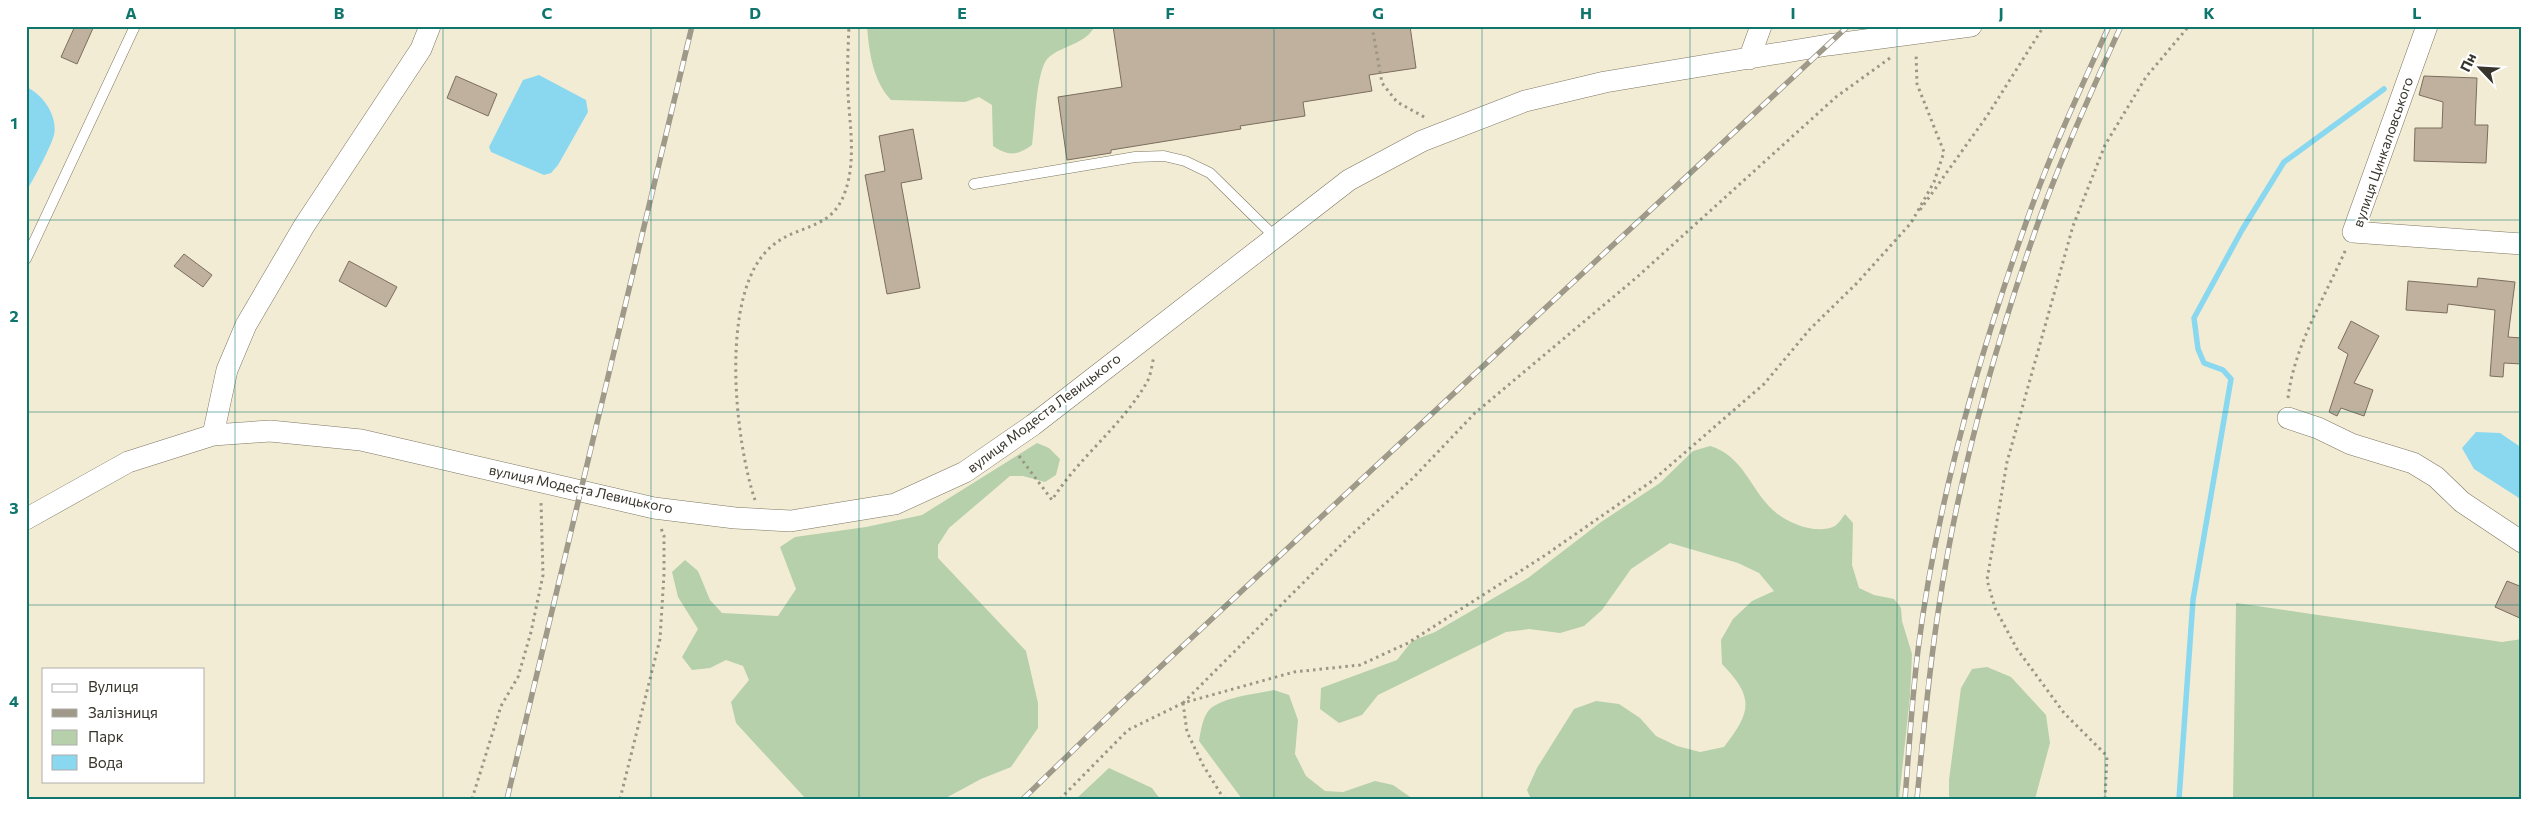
<svg xmlns="http://www.w3.org/2000/svg" width="2548" height="825" font-family="Commissioner,sans-serif">
	<style>
		.green { fill: #b5d0aa }
		.water { fill: #89d8ef }
		.lines { fill: none; stroke-linecap: round; stroke-linejoin: round }
		.stream { stroke: #89d8ef; stroke-width: 5.5 }
		.building { fill: #bfb19e; stroke: #7b6e5c }
		.lane-casing { stroke: #7d7662; stroke-width: 11 }
		.street-casing { stroke: #7d7662; stroke-width: 22 }
		.path { stroke: #9b9685; stroke-width: 3; stroke-dasharray: 2.5 4; stroke-linecap: butt }
		.lane { stroke: #fff; stroke-width: 10 }
		.street { stroke: #fff; stroke-width: 21 }
		.rail-casing { stroke: #9e9988; stroke-width: 5.5 }
		.rail { stroke: #fff; stroke-width: 4; stroke-dasharray: 11; stroke-linecap: butt }
		.grid { fill: none; stroke: #0f766e; stroke-width: 1; stroke-opacity: 0.55 }
		.labels { text-anchor: middle; stroke-width: 4; stroke-linejoin: round; paint-order: stroke }
		.street-label { font-size: 14px; fill: #37342b; stroke: #fff }
		.neatline { fill: none; stroke: #0f766e; stroke-width: 2 }
		.grid-label { font-size: 16px; text-anchor: middle; font-weight: bold; fill: #0f766e }
	</style>
	<rect width="100%" height="100%" fill="#f3ecd5"/>
	<!-- green -->
	<path class="green" d="M867 26H1095C1085 45 1062 45 1048 58 1036 70 1035 125 1032 145 1017 156 1008 156 993 146L992 105 979 97 965 102 891 100C873 81 869 52 867 26Z
		M1037 443 1049 448 1060 459 1056 475 1045 482 1023 476H1010L949 528 938 545V558L1026 651 1038 703V728L1011 767 981 779 944 799H806L736 723 731 702 749 680 743 666 726 660 710 668 692 670 682 657 698 629 678 597 672 572 685 560 698 571 710 600 722 613 778 616 796 589 780 547 795 537 866 527 922 515Z
		M1710 446C1744 456 1751 491 1774 511 1788 524 1817 535 1835 526 1839 523 1842 518 1845 514L1853 523 1852 565 1859 588 1874 595 1894 599 1901 608 1902 621 1912 654 1910 696 1899 799H1531L1527 790 1537 768 1574 709 1596 701 1619 704 1640 718 1656 736 1677 746 1700 752 1724 747C1751 712 1755 698 1722 664L1721 640 1733 619 1752 601 1774 591 1759 573 1738 563 1670 543 1631 569 1602 610 1584 626 1560 633 1529 629 1506 632 1378 695 1362 715 1339 723 1320 709 1321 688 1397 660 1412 641 1435 632 1528 578 1601 522 1660 483 1693 451Z
		M2236 603 2502 642 2522 639V799H2233Z
		M1987 667 2011 677 2046 715 2050 743 2035 799H1949V780L1961 688 1972 669Z
		M1274 690 1289 695 1298 720 1295 754 1306 776 1325 791 1343 792 1375 781 1393 785 1413 799H1242L1199 741C1201 730 1203 712 1214 706 1230 696 1255 694 1274 690Z
		M1109 768 1152 788 1160 799H1076Z"/>
	<!-- water -->
	<path class="water" d="M539 75 586 100 588 112 558 165 551 173 544 175 491 152 489 147 523 80Z
		M26 87C43 94 58 116 54 135 50 149 34 178 26 192Z
		M2476 432 2500 433 2522 448V500L2474 469 2462 448Z"/>
	<g class="lines">
		<!-- stream -->
		<path class="stream" d="M2179 799 2193 600 2231 379 2223 370 2204 363 2198 349 2194 318 2242 230 2284 162 2384 89"/>
	</g>
	<!-- building -->
	<path class="building" d="M75 26H94L77 64 61 57Z
		M1113 26H1410L1416 68 1369 75 1372 91 1303 102 1305 116 1240 126 1241 129 1111 150V153L1067 160 1058 97 1122 87Z
		M456 76 497 94 488 116 447 98Z
		M2424 76 2477 78 2475 125H2488L2486 163 2414 161 2415 128H2442L2443 102 2419 95Z
		M913 129 922 179 901 183 920 288 887 294 865 175 885 171 879 136Z
		M184 254 212 275 203 287 174 266Z
		M349 261 397 287 386 307 339 281Z
		M2478 278 2515 282 2508 337 2522 338V364L2504 363 2503 377 2490 376 2495 310 2448 304 2447 313 2406 310 2408 281 2477 287Z
		M2351 321 2379 336 2354 383 2373 390 2364 416 2341 408 2337 416 2329 412 2348 354 2338 348Z
		M2507 581 2522 587V619L2495 607Z"/>
	<g class="lines">
		<!-- lane casing -->
		<g class="lane-casing">
			<path id="lane" d="M974 184 1135 157 1164 156 1185 161 1210 173 1275 237
				M26 259 135 26"/>
		</g>
		<!-- street casing -->
		<g class="street-casing">
			<path id="street" d="M2427 26 2353 232 2522 244
				M1749 59 1761 26
				M2288 418 2318 428 2351 444 2413 463 2436 477 2462 502 2522 542
				M213 435 227 370 246 325 304 226 421 49 430 26
				M26 519 128 462 213 435 270 431 361 440 654 508 735 518 791 521 895 504 965 472 1033 425 1349 180 1422 141 1525 101 1605 82 1828 45 1971 26"/>
		</g>
		<!-- path -->
		<path class="path" d="M1372 26 1382 83 1397 102 1426 118
			M1920 210 1987 116 2044 26
			M2288 398C2294 346 2325 297 2346 249
			M1019 456 1052 500C1079 457 1122 426 1147 382 1151 375 1152 364 1154 356
			M755 500C735 441 718 290 772 246 797 224 832 231 845 192 856 162 850 126 848 94 847 72 848 49 849 26
			M1183 703 1348 538 1413 478 1475 413 1636 278 1836 97 1890 58
			M1183 703 1187 732 1203 765 1224 799
			M472 799 501 706 518 677 531 632 543 575 541 502
			M620 799 660 639 664 574V536L661 528
			M1060 799 1128 730 1183 703 1294 672 1360 665 1408 643 1544 556 1652 481 1764 384 1810 329 1857 283 1911 223 1934 182 1944 152 1917 84 1916 53
			M2105 799 2107 756 2064 713 2017 649 1995 608 1987 580 2007 462 2073 226 2105 145 2146 77 2189 26"/>
		<!-- lane -->
		<use href="#lane" class="lane"/>
		<!-- street -->
		<use href="#street" class="street"/>
		<!-- rail casing -->
		<g class="rail-casing">
			<path id="rail" d="M507 799 692 26
				M1023 799 1127 698 1848 26
				M1905 799C1909 749 1912 699 1918 650 1936 507 1979 355 2027 220 2050 154 2080 90 2109 26
				M1917 799C1923 734 1929 670 1939 606 1957 483 1991 360 2031 243 2056 169 2089 97 2121 26"/>
		</g>
		<!-- rail -->
		<use href="#rail" class="rail"/>
	</g>
	<!-- grid -->
	<path class="grid" d="M235 26V799M443 26V799M651 26V799M859 26V799M1066 26V799M1274 26V799M1482 26V799M1690 26V799M1897 26V799M2105 26V799M2313 26V799M26 220H2522M26 412H2522M26 605H2522"/>
	<g class="labels">
		<!-- street labels -->
		<g class="street-label">
			<text transform="translate(2383 152) rotate(-71)" y="5">вулиця Цинкаловського</text>
			<text transform="translate(1044 413) rotate(-37)" y="5">вулиця Модеста Левицького</text>
			<text transform="translate(581 489) rotate(12)" y="5">вулиця Модеста Левицького</text>
		</g>
	</g>
	<!-- border -->
	<rect width="2548" height="825" fill="none" stroke="#ffffff" stroke-width="55"/>
	<!-- legend -->
	<rect x="42" y="668" width="162" height="115" fill="#ffffff" stroke="#afaeaa"/>
	<rect x="52" y="684" width="25" height="8" fill="#ffffff" stroke="#afaeaa"/>
	<text x="88" y="692" font-size="15" fill="#37342b">Вулиця</text>
	<rect x="52" y="709" width="25" height="8" fill="#9e9988" stroke="#afaeaa"/>
	<text x="88" y="718" font-size="15" fill="#37342b">Залізниця</text>
	<rect x="52" y="730" width="25" height="15" fill="#b5d0aa" stroke="#afaeaa"/>
	<text x="88" y="742" font-size="15" fill="#37342b">Парк</text>
	<rect x="52" y="755" width="25" height="15" fill="#89d8ef" stroke="#afaeaa"/>
	<text x="88" y="768" font-size="15" fill="#37342b">Вода</text>
	<!-- north arrow -->
	<g transform="translate(2480 68) rotate(295)" stroke="#ffffff" stroke-width="4" paint-order="stroke">
	<path d="M0-4L9 19L0 12L-9 19Z" fill="#37342b"/>
	<text y="-8" font-size="14" font-weight="bold" text-anchor="middle" fill="#37342b">Пн</text>
	</g>
	<rect x="28" y="28" width="2492" height="770" class="neatline"/>
	<g class="grid-label">
		<text x="131" y="19">A</text>
		<text x="339" y="19">B</text>
		<text x="547" y="19">C</text>
		<text x="755" y="19">D</text>
		<text x="962" y="19">E</text>
		<text x="1170" y="19">F</text>
		<text x="1378" y="19">G</text>
		<text x="1586" y="19">H</text>
		<text x="1793" y="19">I</text>
		<text x="2001" y="19">J</text>
		<text x="2209" y="19">K</text>
		<text x="2417" y="19">L</text>
		<text x="14" y="129">1</text>
		<text x="14" y="322">2</text>
		<text x="14" y="514">3</text>
		<text x="14" y="707">4</text>
	</g>
</svg>
